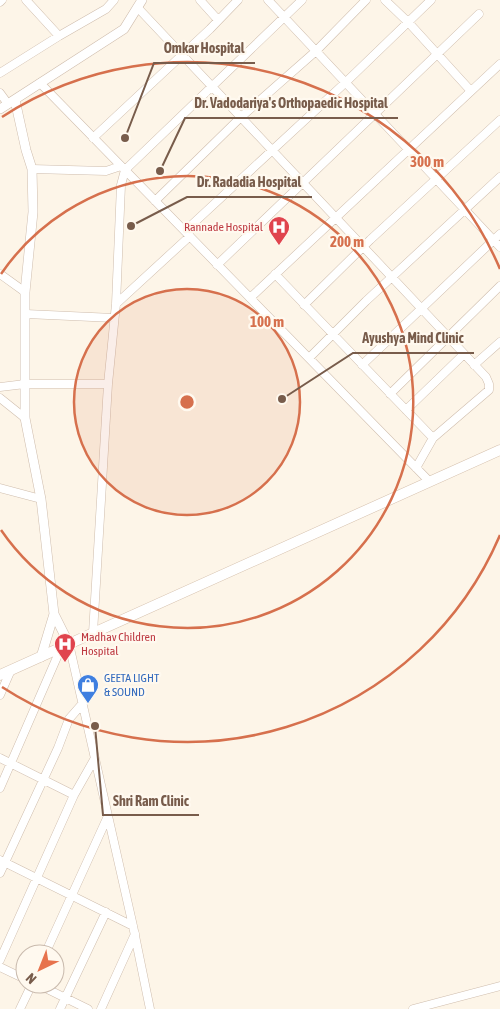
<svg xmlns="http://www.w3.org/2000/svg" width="500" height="1009" font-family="'Asap Condensed',sans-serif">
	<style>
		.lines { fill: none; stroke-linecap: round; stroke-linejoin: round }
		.minor-casing { stroke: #cfbdad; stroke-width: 9 }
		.tertiary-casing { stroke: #cfbdad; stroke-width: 10 }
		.secondary-casing { stroke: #d5c0ad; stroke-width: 11 }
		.minor { stroke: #fff; stroke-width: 8 }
		.tertiary { stroke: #fff; stroke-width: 9 }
		.secondary { stroke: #fff; stroke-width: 10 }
		.ring { fill: none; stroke: #d6704d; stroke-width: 2.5 }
		.labels { text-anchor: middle; stroke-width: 4.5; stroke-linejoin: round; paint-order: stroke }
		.health-label { font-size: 12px; fill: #be3a42; stroke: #fff9ef; text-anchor: end }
		.shop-label { font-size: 12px; fill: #366cbe; stroke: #fff9ef; text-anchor: start }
		.centre { fill: #d6704d; stroke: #fff9ef; stroke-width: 2.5 }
		.ring-label { font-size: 15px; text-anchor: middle; font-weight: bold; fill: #d6704d; stroke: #fff9ef; stroke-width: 4.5; stroke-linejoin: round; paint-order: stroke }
		.leader { fill: none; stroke: #785c4b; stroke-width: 2 }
		.callout-dot { fill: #785c4b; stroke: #fff9ef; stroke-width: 2 }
		.callout-label { font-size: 14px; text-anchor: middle; font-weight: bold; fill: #785c4b; stroke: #fff9ef; stroke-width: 4.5; stroke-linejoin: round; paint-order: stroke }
	</style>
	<rect width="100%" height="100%" fill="#fdf5e8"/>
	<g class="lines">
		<!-- minor casing -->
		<g class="minor-casing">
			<path id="minor" d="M26 0 59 36
				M200 0 218 20
				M268 0 500 247
				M385 0 409 23 470 90
				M0 2 2 0
				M138 8 486 377 489 384V390L433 438 416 468
				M0 73 59 36 106 9 114 0
				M40 83 429 481
				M0 93 8 104
				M93 138 210 29 238 0
				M32 169 106 171 121 166
				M155 201 241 117 316 51 366 0
				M185 231 346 82 431 0
				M217 265 479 14
				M0 274 25 292
				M275 274 433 438
				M250 298 500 64
				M116 304 190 236
				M304 305 370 240 500 120
				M26 314 114 318
				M309 358 366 301 500 177
				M362 365 500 234
				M474 365 500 342
				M0 387 25 384H108
				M390 394 500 286
				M0 398 25 418
				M406 410 464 354
				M0 488 41 499
				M93 633 108 384 116 304 121 185 125 170 302 0
				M69 644 133 926 150 1009
				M0 695 11 670
				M0 758 74 795
				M0 788 61 648
				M0 860 133 926
				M0 873 58 748 69 719 83 703
				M45 954 108 816
				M0 960 74 795 95 758
				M0 967 25 979
				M37 984 88 1009
				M20 1009 32 984
				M60 1009 106 912
				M101 1009 135 934
				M413 1009 500 986"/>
		</g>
		<!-- tertiary casing -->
		<g class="tertiary-casing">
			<path id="tertiary" d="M15 100 26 150 32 169 33 212 25 292V418L41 499 54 614 69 644
				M0 109 124 29 142 0
				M41 657 54 614"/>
		</g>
		<!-- secondary casing -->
		<g class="secondary-casing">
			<path id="secondary" d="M0 675 500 450"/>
		</g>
		<!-- minor -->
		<use href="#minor" class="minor"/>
		<!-- tertiary -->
		<use href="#tertiary" class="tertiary"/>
		<!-- secondary -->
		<use href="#secondary" class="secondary"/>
	</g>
	<!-- distance rings -->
	<circle cx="187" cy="402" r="113" fill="#d6704d" fill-opacity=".12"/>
	<g class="ring">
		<circle cx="187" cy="402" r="113"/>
		<path d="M1 274A226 226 0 1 1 1 530"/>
		<path d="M500 535A340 340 0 0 1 2 687M2 117A340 340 0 0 1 500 269"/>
	</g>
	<!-- icons -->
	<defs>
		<g id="hospital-pin" transform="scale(1.125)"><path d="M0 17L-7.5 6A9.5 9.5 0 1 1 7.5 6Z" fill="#e0444e" stroke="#fff9ef"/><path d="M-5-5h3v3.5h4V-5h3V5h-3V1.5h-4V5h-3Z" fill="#fff"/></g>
		<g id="shop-pin" transform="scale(1.125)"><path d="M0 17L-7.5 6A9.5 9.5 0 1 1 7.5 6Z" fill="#3f7fe0" stroke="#fff9ef"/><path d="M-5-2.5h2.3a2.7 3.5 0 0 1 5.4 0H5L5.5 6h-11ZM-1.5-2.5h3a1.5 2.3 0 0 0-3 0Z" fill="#fff"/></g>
	</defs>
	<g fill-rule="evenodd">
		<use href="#hospital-pin" x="279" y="227"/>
		<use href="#hospital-pin" x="65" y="644"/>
		<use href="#shop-pin" x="88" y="685"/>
	</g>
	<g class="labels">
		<!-- health labels -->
		<g class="health-label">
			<text x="263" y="231">Rannade Hospital</text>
			<text x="81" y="641" text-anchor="start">Madhav Children<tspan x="81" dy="14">Hospital</tspan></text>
		</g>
		<!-- shop labels -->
		<g class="shop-label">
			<text x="104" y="682">GEETA LIGHT<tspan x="104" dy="14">&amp; SOUND</tspan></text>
		</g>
	</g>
	<circle cx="187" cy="402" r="8" class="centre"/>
	<g class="ring-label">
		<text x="427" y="167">300 m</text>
		<text x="347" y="247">200 m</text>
		<text x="267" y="327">100 m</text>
	</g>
	<!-- callouts -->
	<path class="leader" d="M125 138L154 63H255M160 171L185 118H398M131 226L187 197H312M282 399L353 353H474M95 726L103 815H199"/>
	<g class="callout-dot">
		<circle cx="125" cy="138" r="5"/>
		<circle cx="160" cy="171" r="5"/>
		<circle cx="131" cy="226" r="5"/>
		<circle cx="282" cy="399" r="5"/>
		<circle cx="95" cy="726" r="5"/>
	</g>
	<g class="callout-label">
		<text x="204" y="53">Omkar Hospital</text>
		<text x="291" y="108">Dr. Vadodariya's Orthopaedic Hospital</text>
		<text x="249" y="187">Dr. Radadia Hospital</text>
		<text x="413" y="343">Ayushya Mind Clinic</text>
		<text x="151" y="806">Shri Ram Clinic</text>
	</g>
	<!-- north arrow -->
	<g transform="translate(40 969) rotate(223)"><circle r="24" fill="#fff9ef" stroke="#c9baad"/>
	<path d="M0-4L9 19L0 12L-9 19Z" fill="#e7734d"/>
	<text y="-8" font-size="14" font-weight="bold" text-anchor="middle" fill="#785c4b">N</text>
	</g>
</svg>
